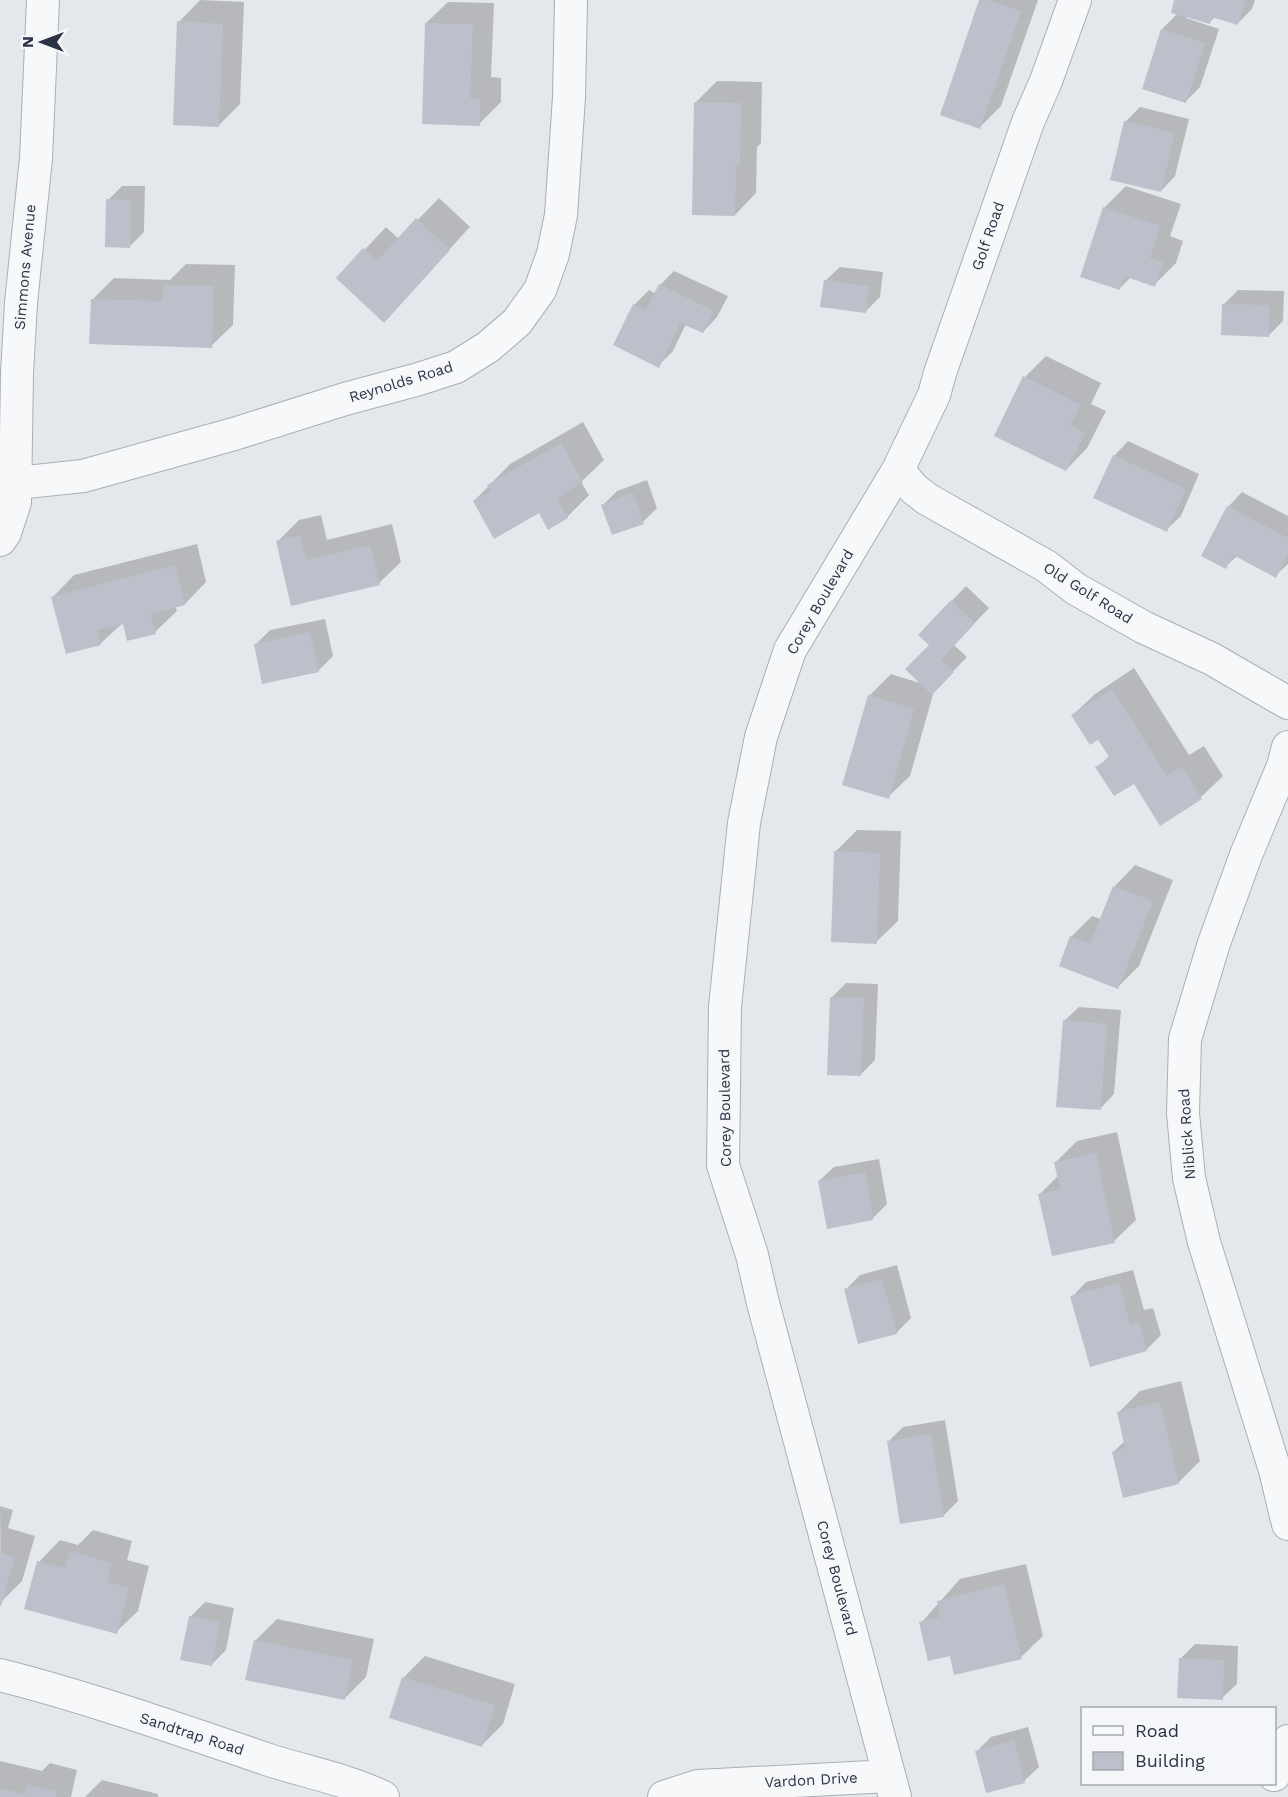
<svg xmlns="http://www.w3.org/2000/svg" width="1288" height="1797" font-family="'Work Sans',sans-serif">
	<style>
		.shadow { fill: #0003 }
		.building { fill: #bbc0ca }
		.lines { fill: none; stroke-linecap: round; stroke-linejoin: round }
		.street-casing { stroke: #a9aeb7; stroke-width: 34 }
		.street { stroke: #f7f8fa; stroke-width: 32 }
		.labels { text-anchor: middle; stroke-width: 4.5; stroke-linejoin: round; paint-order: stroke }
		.street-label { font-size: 15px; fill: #2b3445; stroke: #f4f6f9 }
	</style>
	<rect width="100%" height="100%" fill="#e4e7ec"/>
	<!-- shadow -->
	<path class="shadow" d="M200 0 244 2 240 104 218 126 179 22Z
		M981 0H1038L1001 106 980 127Z
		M1176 0H1255L1252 9 1238 23 1215 17 1210 22 1187 16 1186 18 1219 29 1200 87 1185 102 1162 29 1178 13Z
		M448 2 494 3 491 77 501 78V102L479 124 426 23Z
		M717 81 762 82 761 143 757 147 756 193 735 215 696 102Z
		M1140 107 1189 119 1175 176 1161 191 1125 122Z
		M122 186H145L144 232 130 246 108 200Z
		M1126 186 1181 204 1170 236 1183 241 1176 263 1154 285 1131 277 1119 289 1104 208Z
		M439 198 470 227 384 320 338 278 386 227 399 239Z
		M186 264 235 265 233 325 211 346 92 300 114 278 170 280Z
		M840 267 883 272 880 297 865 312 825 281Z
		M674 271 728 296 717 317 703 332 686 324 673 351 658 366 634 305 649 290 656 294 660 285Z
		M1238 290 1284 291 1283 321 1269 335 1224 304Z
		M1046 356 1101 383 1091 404 1106 411 1087 448 1066 470 1025 377Z
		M583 422 604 460 581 482 589 495 567 517 474 501 510 464Z
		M1128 441 1199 474 1181 516 1166 530 1114 456Z
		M647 480 657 508 643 522 603 505 617 491Z
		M1242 492 1288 516V564L1275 576 1237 556 1225 567 1228 507Z
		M321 515 327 540 392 524 401 562 379 583 292 604 278 541 299 520Z
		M197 544 206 582 185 604 175 606 177 611 155 632 124 622 100 644 53 597 74 575Z
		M966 586 989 608 954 645 967 657 934 691 910 776 888 797 869 696 891 674 923 684 931 645 920 634Z
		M325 619 333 656 318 671 255 645 270 630Z
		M1134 668 1189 755 1204 746 1223 776 1201 797 1161 823 1134 782 1097 768 1110 755 1098 737 1073 715 1095 694Z
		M857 830 901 831 898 921 876 942 836 851Z
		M1135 865 1173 880 1139 966 1118 987 1071 937 1092 916 1101 919 1114 887Z
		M846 983 878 984 875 1060 861 1074 831 998Z
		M1079 1007 1121 1010 1114 1094 1100 1109 1064 1021Z
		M1117 1132 1136 1220 1114 1241 1040 1194 1058 1176 1056 1162 1077 1141Z
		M879 1159 887 1204 873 1218 819 1181 834 1167Z
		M897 1265 911 1318 896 1333 846 1289 860 1275Z
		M1133 1270 1144 1310 1153 1308 1161 1335 1146 1350 1072 1297 1086 1282Z
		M1181 1381 1200 1461 1178 1483 1113 1452 1125 1441 1118 1413 1140 1391Z
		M945 1420 958 1501 943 1516 889 1441 903 1427Z
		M0 1506 13 1510 8 1528 35 1536 22 1581 1 1602Z
		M93 1530 132 1541 127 1560 149 1566 138 1611 116 1632 39 1562 60 1540 78 1545Z
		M1026 1564 1043 1636 1021 1657 952 1654 921 1623 960 1579Z
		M205 1602 234 1608 226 1650 211 1665 190 1617Z
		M277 1619 374 1639 366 1677 344 1699 255 1641Z
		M1195 1644 1238 1646 1237 1684 1222 1698 1180 1659Z
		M425 1656 515 1684 503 1724 482 1745 403 1678Z
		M1028 1727 1039 1767 1024 1781 977 1751 991 1737Z
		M0 1761 42 1771 50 1763 77 1770 71 1797H0Z
		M102 1780 158 1794V1797H85Z"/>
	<!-- building -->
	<path class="building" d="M979 0H989L1021 11 980 129 940 115Z
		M1174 0H1245L1238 25 1212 17 1210 24 1171 13Z
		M177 21 223 24 219 127 173 125Z
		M425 23 473 24 470 98 480 99V126L422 124Z
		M1161 29 1205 43 1186 103 1142 89Z
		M694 102 741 103 740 166H736L735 216 692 215Z
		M1124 121 1175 133 1161 192 1110 180Z
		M106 199 131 200 130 248 105 247Z
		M1103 207 1160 226 1150 258 1163 262 1155 287 1124 276 1120 290 1080 277Z
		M416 218 450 250 384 323 336 278 363 248 377 261Z
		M824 280 869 286 866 313 820 307Z
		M659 284 714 311 703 333 680 323 659 368 613 345 633 304 646 310Z
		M163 285 214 286 212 348 89 344 91 299 163 301Z
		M1222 304 1270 305 1269 337 1221 335Z
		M1023 376 1081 405 1070 425 1085 433 1066 471 994 436Z
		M561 443 583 482 557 498 568 518 548 530 539 513 494 539 473 501 491 491 487 485Z
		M1113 455 1186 489 1167 532 1093 498Z
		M633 493 644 524 612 535 601 505Z
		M1227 506 1288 538V554L1276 578 1233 555 1226 569 1201 556Z
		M300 535 306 560 370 545 380 585 291 606 276 541Z
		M175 565 185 605 151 614 156 634 127 641 123 624 97 630 101 645 66 654 51 597Z
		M951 600 975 623 941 660 954 672 932 695 905 669 929 645 918 635Z
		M310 632 319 672 262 684 254 644Z
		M1112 689 1167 776 1182 767 1202 799 1160 826 1134 784 1114 796 1095 767 1110 758 1098 740 1090 745 1071 715Z
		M868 695 914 709 889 799 842 785Z
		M834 851 880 853 877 944 831 942Z
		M1113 886 1153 901 1118 989 1059 966 1070 936 1090 944Z
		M830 997 864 998 861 1076 827 1075Z
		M1063 1020 1107 1024 1101 1110 1056 1107Z
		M1096 1153 1115 1243 1052 1256 1038 1194 1060 1189 1054 1162Z
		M865 1172 873 1220 827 1229 818 1181Z
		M882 1279 897 1334 858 1344 844 1289Z
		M1119 1283 1130 1324 1139 1321 1147 1351 1090 1367 1070 1296Z
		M1160 1402 1179 1484 1123 1498 1112 1452 1125 1448 1117 1412Z
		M931 1434 944 1517 900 1524 887 1441Z
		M70 1551 112 1563 107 1582 129 1588 117 1634 24 1609 37 1561 65 1568Z
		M0 1553 15 1557 1 1606H0Z
		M1004 1584 1022 1659 954 1675 950 1656 928 1661 919 1622 940 1617 937 1601Z
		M189 1616 220 1622 212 1666 180 1660Z
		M254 1640 353 1660 345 1700 245 1680Z
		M1179 1658 1224 1660 1223 1700 1177 1698Z
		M402 1677 495 1705 482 1747 389 1718Z
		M1014 1740 1025 1783 986 1793 975 1751Z
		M27 1784 57 1792 56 1797H0V1788L24 1794Z"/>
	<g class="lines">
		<!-- street casing -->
		<g class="street-casing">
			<path id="street" d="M898 470 914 489 927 499 1046 566 1076 589 1143 627 1212 659 1288 703
				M17 483 83 476 234 434 345 399 419 379 456 367 488 347 517 322 540 290 553 254 561 215 569 97 571 0
				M0 540 5 533 15 502 17 373 21 303 36 158 43 0
				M1288 747 1283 766 1246 855 1214 943 1185 1039 1183 1113 1189 1178 1204 1242 1275 1470 1288 1524
				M0 1675C90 1698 178 1729 266 1759 305 1772 346 1779 383 1797
				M1274 1775 1288 1741
				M664 1797 698 1786 889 1776
				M895 1797 763 1303 752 1255 723 1165 725 1007 744 823 761 737 790 650 898 470 934 395 940 373 1028 122 1046 81 1075 0"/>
		</g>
		<!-- street -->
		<use href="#street" class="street"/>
	</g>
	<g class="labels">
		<!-- street labels -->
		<g class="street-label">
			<text transform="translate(988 236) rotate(-71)" y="5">Golf Road</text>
			<text transform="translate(25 267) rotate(-85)" y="5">Simmons Avenue</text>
			<text transform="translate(401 382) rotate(-17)" y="5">Reynolds Road</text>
			<text transform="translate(1088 593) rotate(32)" y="5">Old Golf Road</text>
			<text transform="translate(820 602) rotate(-60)" y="5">Corey Boulevard</text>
			<text transform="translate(725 1108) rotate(-91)" y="5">Corey Boulevard</text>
			<text transform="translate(1187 1134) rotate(-94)" y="5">Niblick Road</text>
			<text transform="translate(837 1578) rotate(75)" y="5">Corey Boulevard</text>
			<text transform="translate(192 1734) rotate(18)" y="5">Sandtrap Road</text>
			<text transform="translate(811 1780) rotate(-3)" y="5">Vardon Drive</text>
		</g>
	</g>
	<!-- legend -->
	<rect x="1081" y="1707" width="195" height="78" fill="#f4f6f9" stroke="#a4a8b1" stroke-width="1.5"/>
	<rect x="1093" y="1726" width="30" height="9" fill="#f7f8fa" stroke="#a4a8b1" stroke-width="1.5"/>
	<text x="1135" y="1737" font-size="18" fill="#2b3445">Road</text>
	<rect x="1093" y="1752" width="30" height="18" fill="#bbc0ca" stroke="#a4a8b1" stroke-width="1.5"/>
	<text x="1135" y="1767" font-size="18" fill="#2b3445">Building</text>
	<!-- north arrow -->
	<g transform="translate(42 42) rotate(270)" stroke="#f4f6f9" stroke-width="4.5" paint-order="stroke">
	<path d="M0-4.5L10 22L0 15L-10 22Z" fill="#2b3445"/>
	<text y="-9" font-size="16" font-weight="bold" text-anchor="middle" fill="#2b3445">N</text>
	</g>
</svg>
